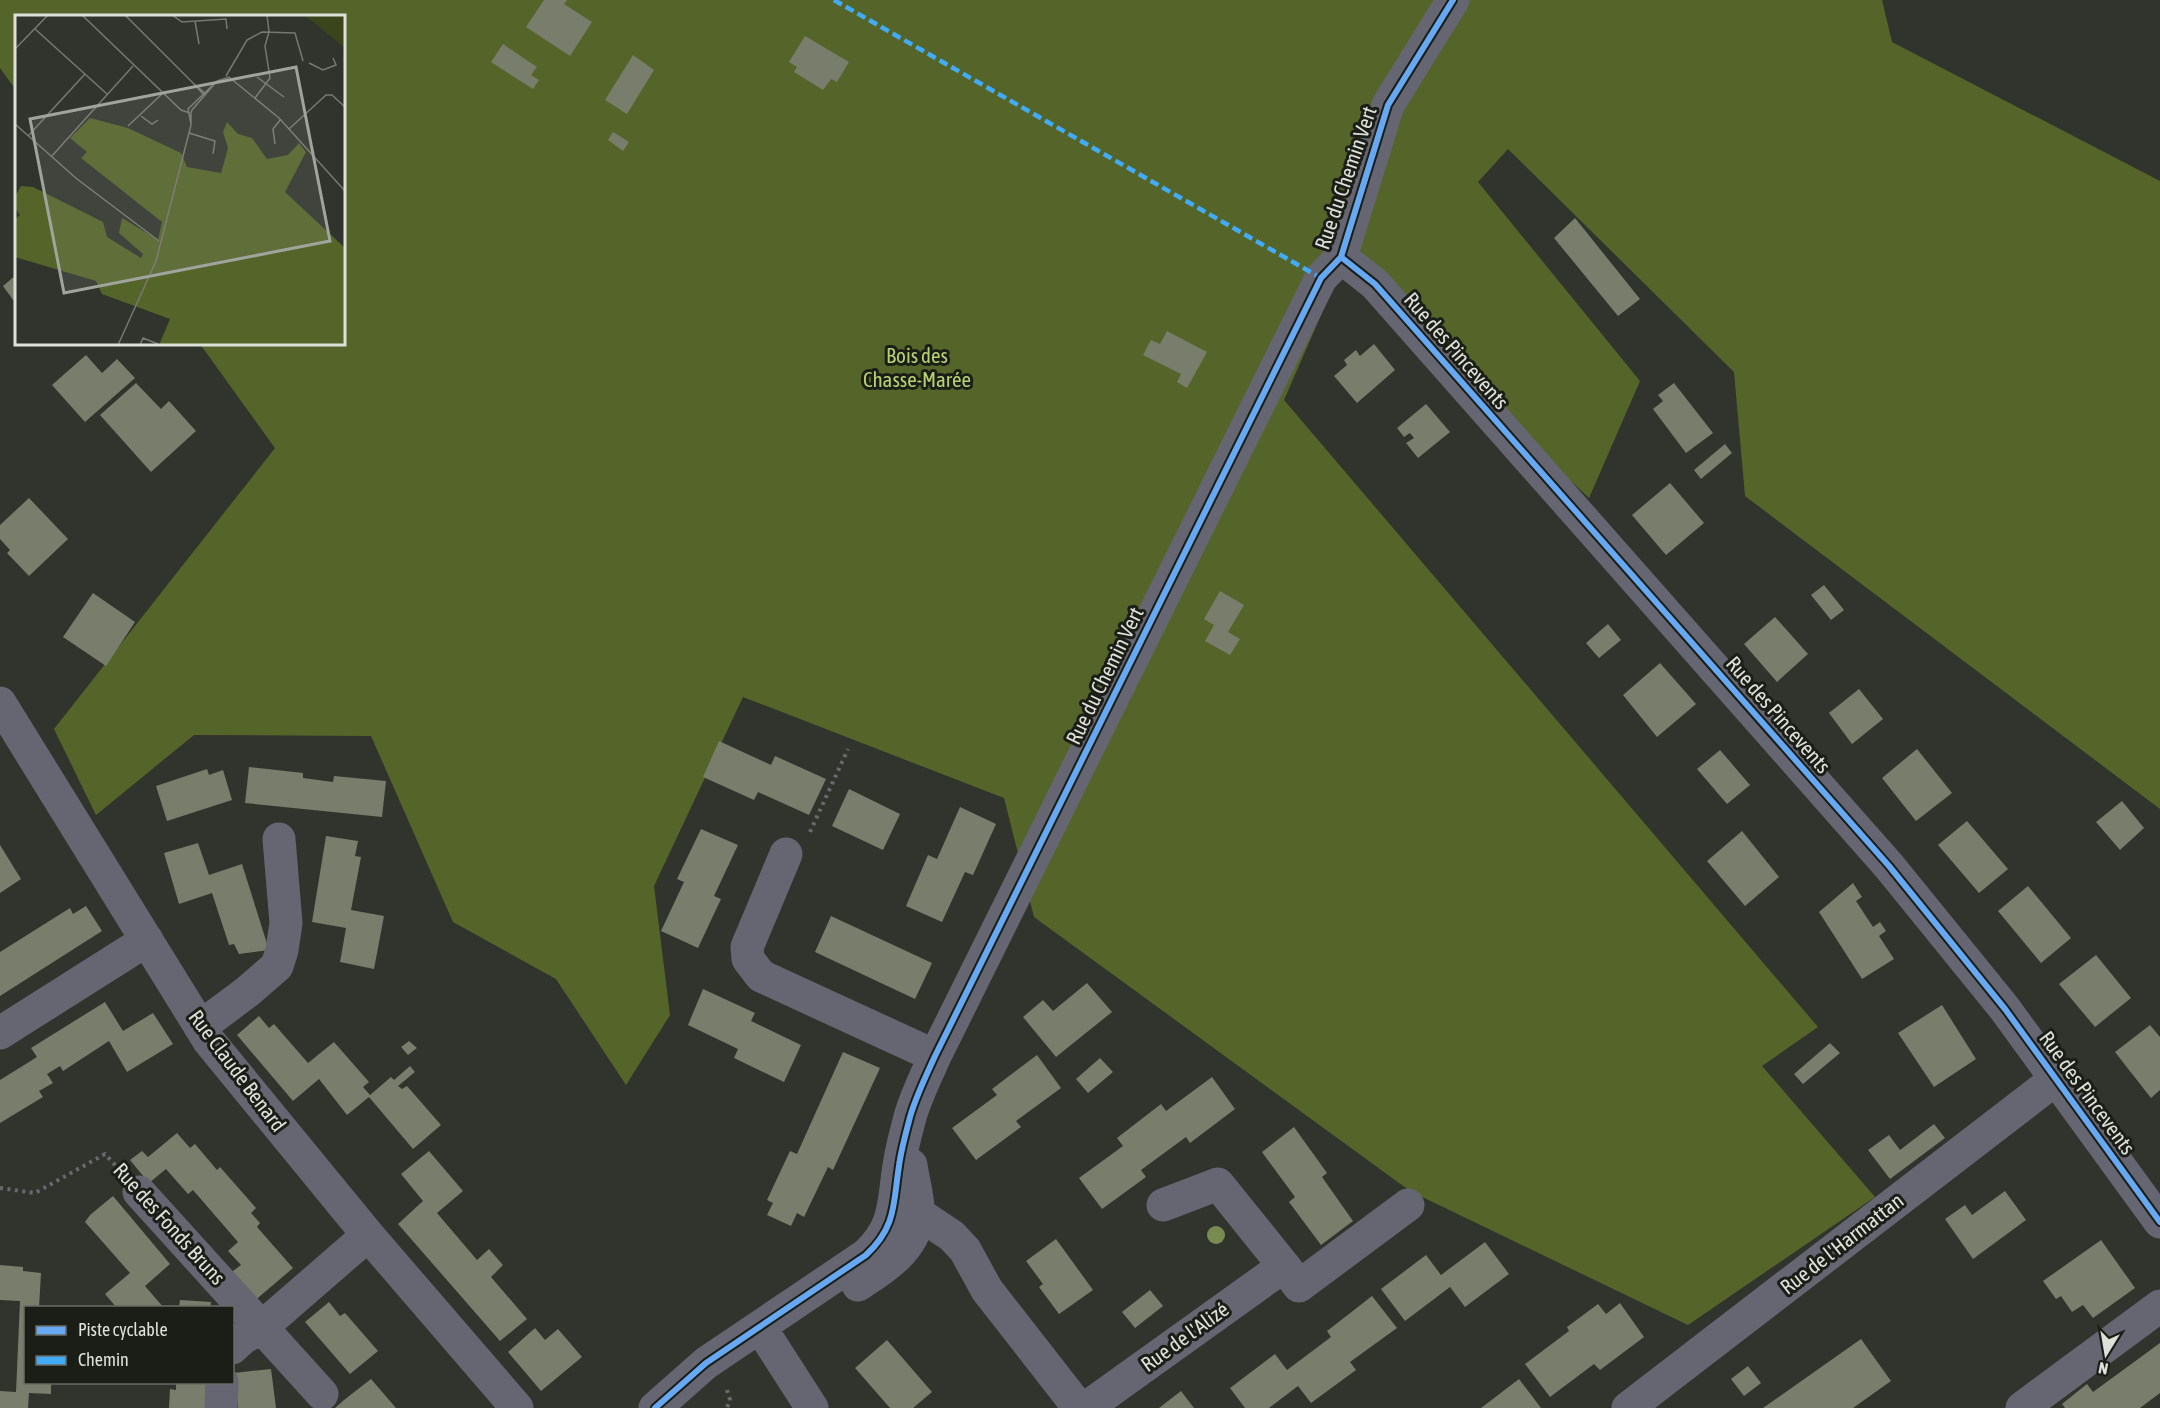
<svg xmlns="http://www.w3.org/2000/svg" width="2160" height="1408" font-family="'Asap Condensed',sans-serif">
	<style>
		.forest { fill: #556529 }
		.building { fill: #787d6c }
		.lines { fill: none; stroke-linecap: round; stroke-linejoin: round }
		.path { stroke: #686a6f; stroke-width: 4; stroke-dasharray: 3 4.5; stroke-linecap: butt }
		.street { stroke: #666672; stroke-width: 33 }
		.quiet { stroke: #42abf6; stroke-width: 4.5; stroke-dasharray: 9 4.5; stroke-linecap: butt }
		.cycleway-casing { stroke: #1b1d17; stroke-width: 10 }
		.cycleway { stroke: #66a8f1; stroke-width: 6 }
		.tree { fill: #7a8b52 }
		.labels { text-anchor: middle; stroke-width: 6; stroke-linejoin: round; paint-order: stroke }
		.street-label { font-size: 21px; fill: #dee1d9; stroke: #1b1d17 }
		.park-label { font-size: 21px; fill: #b6d271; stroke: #1b1d17 }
		.inset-road { fill: none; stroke: #767971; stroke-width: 1.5 }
		.view { fill: #a1a49c; fill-opacity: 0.15; stroke: #a1a49c; stroke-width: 3 }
		.inset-edge { fill: none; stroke: #dee1d9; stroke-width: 3 }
	</style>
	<rect width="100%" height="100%" fill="#31342c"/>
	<!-- forest -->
	<path class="forest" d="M0 0H1882L1892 42 2160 181V809L1745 496 1734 372 1508 149 1478 182 1640 381 1589 498 1342 267 1284 400 1818 1027 1762 1066 1875 1197 1688 1325 1410 1191 1034 917 1004 798 743 697 654 886 670 1015 626 1085 556 979 453 922 371 736 194 735 96 815 54 729 275 448 200 344H344V16H16V90L0 68Z"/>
	<!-- building -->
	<path class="building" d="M544 0H567L564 4 592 22 570 56 526 27Z
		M805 36 849 62 837 82 831 79 823 90 794 72 797 67 789 62Z
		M503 44 537 67 531 75 539 80 533 89 491 62Z
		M633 55 654 70 627 114 605 100Z
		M613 132 629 142 623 151 608 140Z
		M1575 218 1640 299 1618 316 1554 238Z
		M16 275V304L3 286Z
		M1167 331 1207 352 1187 388 1177 382 1181 374 1143 355 1151 340 1160 344Z
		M1374 344 1395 370 1357 403 1334 376 1347 365 1344 360 1356 350 1360 356Z
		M86 355 102 373 117 359 135 378 85 422 52 385Z
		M136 383 161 409 169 401 196 431 151 472 100 415Z
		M1674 383 1713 433 1686 453 1653 409 1663 401 1658 395Z
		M1426 404 1450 432 1418 458 1406 443 1414 438 1410 433 1404 437 1397 428Z
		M1725 444 1732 453 1701 479 1694 470Z
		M1670 483 1704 523 1666 555 1632 515Z
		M29 498 68 539 29 576 7 553 10 550 0 539V525Z
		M1824 585 1844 610 1831 620 1811 595Z
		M1220 591 1244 605 1228 632 1240 639 1230 655 1205 641 1214 625 1204 619Z
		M93 593 135 622 106 666 63 637Z
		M1775 617 1808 654 1777 682 1744 644Z
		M1608 624 1621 640 1599 658 1586 643Z
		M1660 663 1696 704 1657 737 1623 695Z
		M1859 689 1883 719 1852 744 1829 713Z
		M719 741 771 765 775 756 826 779 809 815 758 792 754 800 703 777Z
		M1917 749 1952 793 1916 821 1882 778Z
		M1720 750 1750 785 1727 804 1697 769Z
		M249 767 303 773V778L333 782 334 776 386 781 382 817 245 803Z
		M207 769 209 775 223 770 232 800 167 821 156 786Z
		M849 789 900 814 883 850 832 826Z
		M2122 801 2144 828 2120 850 2096 822Z
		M960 807 996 824 973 875 965 872 942 922 906 906 928 855 937 859Z
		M1967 821 2008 869 1979 893 1938 845Z
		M701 829 738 845 714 896 721 899 698 948 661 931 684 882 677 879Z
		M1742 831 1779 877 1745 906 1707 861Z
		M326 836 358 841 355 856 361 857 351 910 384 916 374 969 340 962 346 928 312 922Z
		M198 843 209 875 242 864 269 950 239 954 234 944 229 945 212 893 179 904 164 853Z
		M0 845 21 879 0 893Z
		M1853 883 1862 897 1856 901 1873 927 1880 922 1886 931 1879 936 1894 959 1862 979 1819 912Z
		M2028 886 2071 938 2041 963 1998 911Z
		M86 906 102 931 0 996V952L70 908 73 914Z
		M831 916 932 963 915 999 815 952Z
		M2096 955 2131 998 2095 1027 2059 984Z
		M1087 983 1112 1012 1056 1057 1023 1017 1043 1000 1053 1011Z
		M703 989 755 1013 751 1021 801 1045 784 1082 734 1058 738 1049 688 1025Z
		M105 1002 123 1031 153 1013 173 1044 127 1072 109 1041 63 1071 60 1066 47 1074 53 1083 39 1091 43 1097 0 1123V1080L37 1057 31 1048Z
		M1942 1005 1976 1059 1934 1087 1898 1033Z
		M259 1016 269 1028 274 1024 308 1063 334 1042 369 1082 363 1087 370 1095 391 1077 394 1080 410 1066 415 1072 398 1086 402 1089 407 1086 441 1125 413 1149 369 1097 347 1115 319 1079 293 1101 237 1035Z
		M2150 1025 2160 1037V1090L2151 1098 2115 1052Z
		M409 1041 417 1048 408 1055 401 1047Z
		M1830 1043 1840 1053 1803 1084 1794 1074Z
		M843 1052 880 1068 833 1170 828 1167 804 1217 797 1213 791 1226 767 1215 773 1203 767 1200 790 1151 797 1154Z
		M1037 1055 1061 1088 1016 1121 1021 1127 976 1160 952 1128 997 1095 992 1089Z
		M1100 1058 1113 1072 1088 1093 1076 1079Z
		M1212 1077 1235 1109 1190 1143 1186 1137 1141 1170 1146 1177 1102 1209 1079 1178 1123 1146 1117 1138 1161 1104 1166 1111Z
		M1934 1124 1945 1138 1890 1179 1868 1150 1889 1135 1900 1150Z
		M1294 1127 1327 1173 1322 1177 1353 1221 1321 1245 1289 1202 1295 1197 1262 1152Z
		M177 1133 190 1148 195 1144 217 1170 220 1167 256 1208 251 1213 260 1223 257 1227 293 1268 253 1302 229 1274 241 1265 228 1251 238 1242 193 1190 188 1194 166 1169 149 1183 130 1160 142 1151 148 1157Z
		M429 1151 463 1191 437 1213 477 1260 489 1249 503 1265 491 1277 527 1319 500 1341 398 1224 423 1201 401 1174Z
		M2005 1191 2026 1220 1973 1259 1945 1219 1965 1205 1972 1215Z
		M113 1196 170 1264 145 1286 164 1308H117L105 1294 130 1273 85 1222 90 1215Z
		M1056 1239 1093 1290 1059 1314 1039 1287 1043 1284 1026 1261Z
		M2101 1240 2135 1288 2093 1318 2083 1305 2072 1312 2061 1296 2056 1299 2043 1281Z
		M1485 1242 1509 1274 1465 1307 1450 1287 1405 1321 1381 1289 1426 1255 1441 1275Z
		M0 1265 23 1267V1271L41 1273 39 1308H26V1383H51V1394L29 1393 28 1408H0V1391L16 1392 20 1301 0 1300Z
		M1150 1290 1163 1306 1135 1328 1122 1312Z
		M1372 1296 1397 1328 1350 1362 1356 1370 1311 1403 1298 1386 1269 1408H1245L1230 1388 1275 1354 1287 1370 1331 1337 1327 1331Z
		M180 1300 211 1302 210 1308H179Z
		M329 1302 340 1316 345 1313 378 1351 350 1374 305 1322Z
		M1620 1303 1644 1337 1600 1370 1594 1364 1550 1397 1525 1364 1569 1331 1567 1327 1598 1304 1606 1314Z
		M535 1328 545 1340 558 1329 582 1357 541 1391 508 1352Z
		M1861 1339 1891 1381 1853 1408H1763Z
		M887 1340 932 1392 913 1408H890L855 1368Z
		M2160 1343V1393L2140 1408H2065L2062 1404 2087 1384 2093 1392Z
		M1748 1366 1761 1383 1744 1396 1731 1379Z
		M271 1369 276 1408H238L234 1373Z
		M371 1379 396 1408H335L344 1400Z
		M1519 1379 1541 1408H1481Z
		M176 1383H206L205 1408H169L170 1389 176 1390Z
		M1181 1391 1194 1408H1159Z"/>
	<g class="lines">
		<!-- path -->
		<path class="path" d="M810 832 848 749
			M0 1188 35 1193 105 1154 117 1167
			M727 1390 730 1400 727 1408"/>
		<!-- street -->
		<path class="street" d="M1341 257 1375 284 1889 866 2005 1009 2160 1222
			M0 703 209 1041 368 1235 517 1408
			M786 854 747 947 748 959 761 976 935 1056
			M200 1027 247 992 277 966 282 950 286 923 279 839
			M0 1033 147 940
			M139 1192 322 1394
			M1163 1205 1218 1184 1284 1266
			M898 1211 925 1218 952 1236 965 1250 987 1290 1079 1408
			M858 1285C887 1266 920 1246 918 1207 917 1193 913 1179 911 1165
			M760 1327 812 1408
			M232 1348 243 1338 262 1327 368 1235
			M221 1408 222 1382
			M655 1408 706 1363 866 1255C897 1226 893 1203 899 1166 901 1150 906 1133 910 1117 916 1096 926 1076 935 1056L1321 278 1341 257 1388 105 1453 0
			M1086 1408 1284 1266 1299 1286 1408 1205
			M1628 1408 2056 1079
			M2022 1408 2160 1306"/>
		<!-- quiet -->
		<path class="quiet" d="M834 0 1321 278"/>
		<!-- cycleway casing -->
		<g class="cycleway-casing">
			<path id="cycleway" d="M1341 257 1375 284 1889 866 2005 1009 2160 1222
				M655 1408 706 1363 866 1255C897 1226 893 1203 899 1166 901 1150 906 1133 910 1117 916 1096 926 1076 935 1056L1321 278 1341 257 1388 105 1453 0"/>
		</g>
		<!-- cycleway -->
		<use href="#cycleway" class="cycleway"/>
	</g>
	<!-- trees -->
	<circle class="tree" cx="1216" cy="1235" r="9"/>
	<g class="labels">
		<!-- street labels -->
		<g class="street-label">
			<text transform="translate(1346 178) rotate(-71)" y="7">Rue du Chemin Vert</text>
			<text transform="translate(1456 351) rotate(49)" y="7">Rue des Pincevents</text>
			<text transform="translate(1105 676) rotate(-64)" y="7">Rue du Chemin Vert</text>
			<text transform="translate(1778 715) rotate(49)" y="7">Rue des Pincevents</text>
			<text transform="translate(237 1071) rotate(53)" y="7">Rue Claude Benard</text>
			<text transform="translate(2087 1093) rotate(54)" y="7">Rue des Pincevents</text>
			<text transform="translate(169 1224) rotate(48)" y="7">Rue des Fonds Bruns</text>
			<text transform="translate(1842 1244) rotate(-38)" y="7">Rue de l'Harmattan</text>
			<text transform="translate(1185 1337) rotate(-36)" y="7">Rue de l'Alizé</text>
		</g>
		<!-- park labels -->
		<g class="park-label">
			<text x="917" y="363">Bois des<tspan x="917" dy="24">Chasse-Marée</tspan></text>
		</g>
	</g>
	<!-- overview -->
	<g transform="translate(15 15)">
		<rect width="330" height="330" fill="#31342c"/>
		<path d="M289 0H330V33L297 6Z" fill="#3a451b"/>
		<path d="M75 103 113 113 166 138 172 152 206 158 213 133 208 117 212 107 223 119 237 123 252 144 273 140 284 128 291 137 270 177 330 233V330H144L155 304 87 279 81 266 0 242V204L5 200 0 193V181L6 171 18 172 88 207 92 222 126 243 128 239 104 218 107 203 143 225 147 207 66 143 72 137 55 123Z" fill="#556529"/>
		<path class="inset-road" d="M67 0 166 95 175 98M110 0 178 68M157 0 167 7 211 4 212 14M180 6 184 29M20 14 92 79M0 34 33 0M294 48 308 55 321 50 318 43M211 61 232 25 247 17 280 18 288 46M242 62 269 82M202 66 214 62 264 103 330 176M190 81 178 68 191 79M240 83 255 63 250 31 254 17 252 0M126 101 137 109 143 105M0 109 62 164 144 226M113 111 148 78M274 114 311 80H317L330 92M174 118 200 126 198 139M13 121 70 59M260 129 258 114 266 104M36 142 118 51M103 330 141 246 175 114 176 110V98L177 95 202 66 173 94 176 109M125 330 128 323 143 329"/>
		<path class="view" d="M281 52 315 226 49 278 15 104Z"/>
		<rect width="330" height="330" class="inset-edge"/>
	</g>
	<!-- legend -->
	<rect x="24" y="1306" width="210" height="78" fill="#1b1d17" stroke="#696b65" stroke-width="1.5"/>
	<rect x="36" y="1326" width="30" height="9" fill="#66a8f1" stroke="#696b65" stroke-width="1.5"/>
	<text x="78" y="1336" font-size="18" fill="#dee1d9">Piste cyclable</text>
	<rect x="36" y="1356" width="30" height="9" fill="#42abf6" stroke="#696b65" stroke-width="1.5"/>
	<text x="78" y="1366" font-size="18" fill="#dee1d9">Chemin</text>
	<!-- north arrow -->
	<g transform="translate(2106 1354) rotate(191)" stroke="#1b1d17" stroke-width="4.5" paint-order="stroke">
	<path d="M0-4.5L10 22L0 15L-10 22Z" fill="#dee1d9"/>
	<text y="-9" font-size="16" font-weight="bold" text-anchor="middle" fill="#dee1d9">N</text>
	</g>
</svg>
